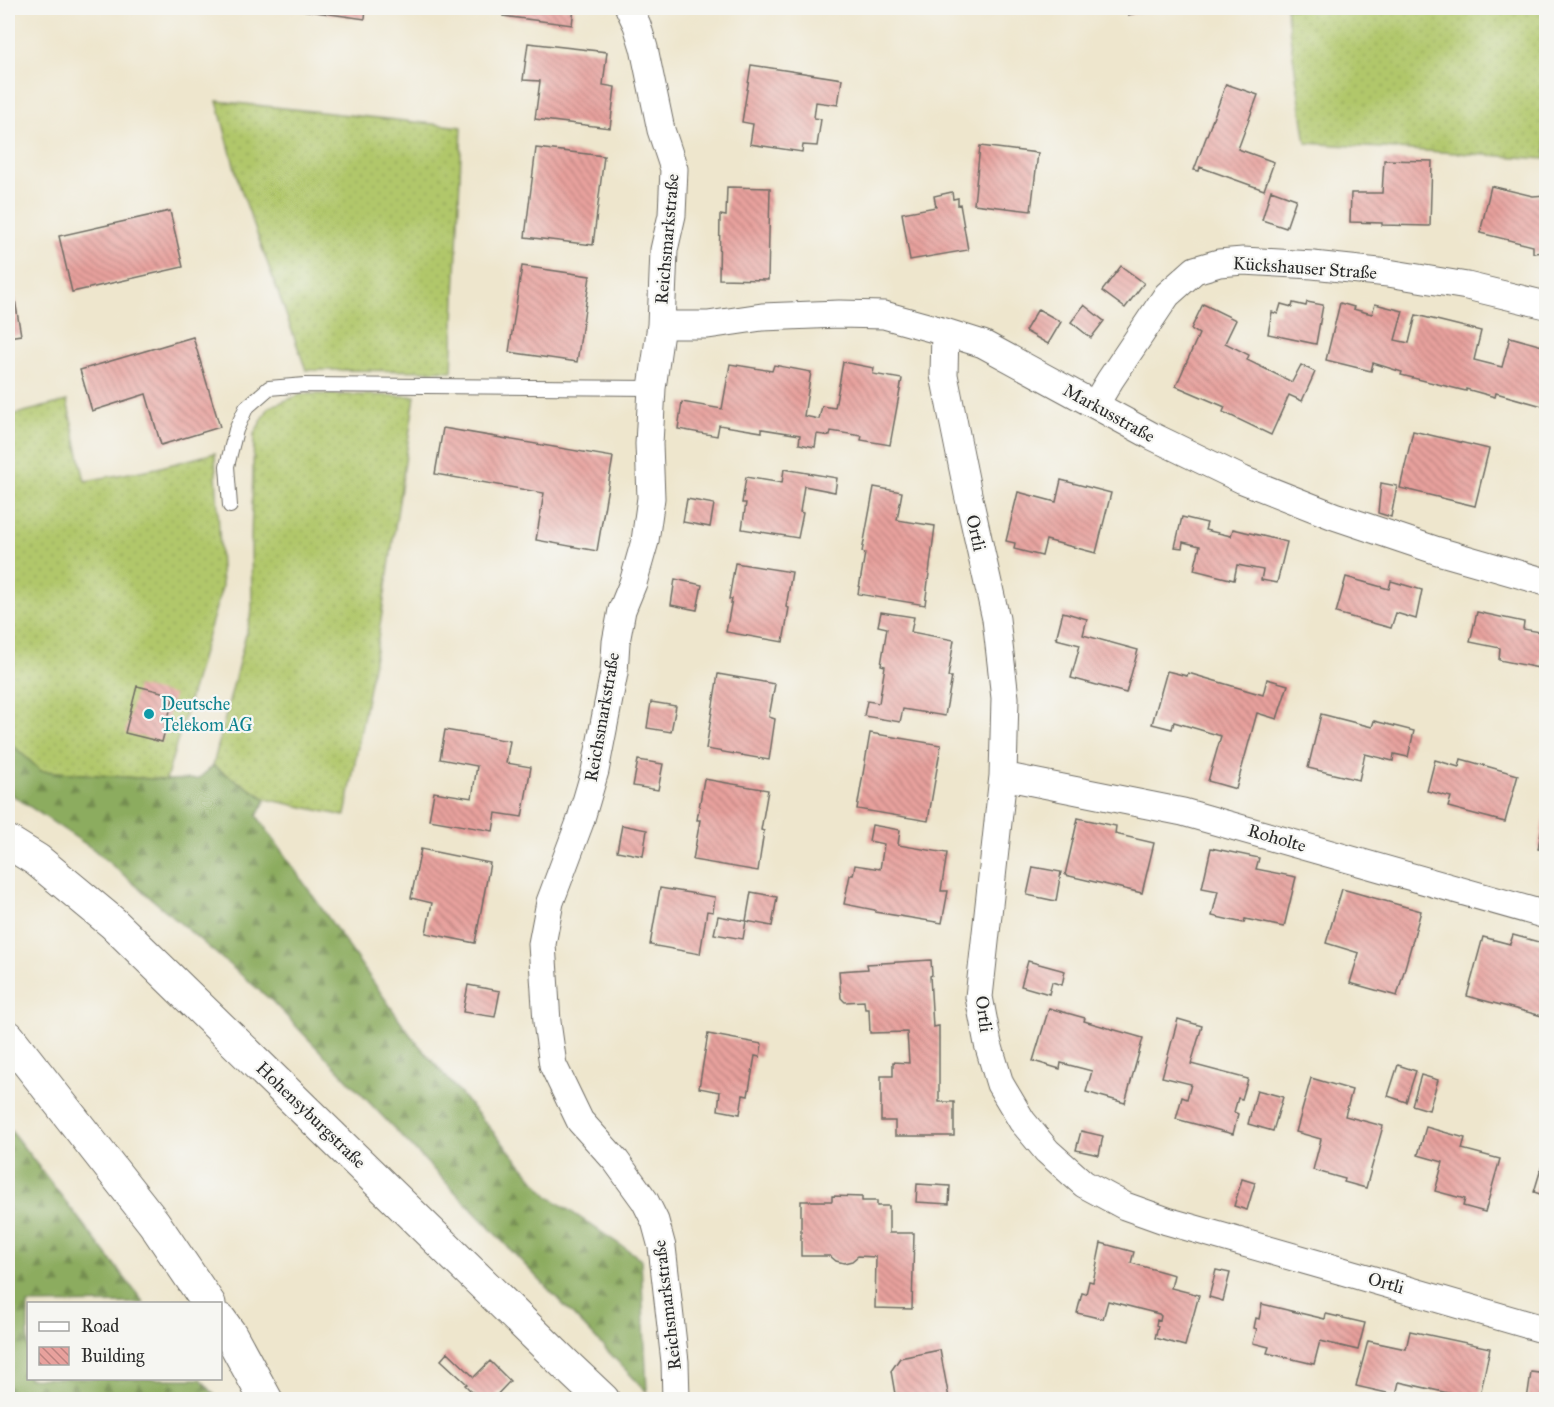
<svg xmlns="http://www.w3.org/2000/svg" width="1554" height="1407" font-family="'IM FELL Great Primer',serif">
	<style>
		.grass { fill: url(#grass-dots); stroke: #6e794b; stroke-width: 1.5 }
		.forest { fill: url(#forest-firs); stroke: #5c6c45; stroke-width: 1.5 }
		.building { fill: url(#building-back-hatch) }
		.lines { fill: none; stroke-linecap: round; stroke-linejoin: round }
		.lane-casing { stroke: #6f6c64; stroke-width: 16 }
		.street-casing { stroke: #6f6c64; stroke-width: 29 }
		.secondary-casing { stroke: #6f6c64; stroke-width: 35 }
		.lane { stroke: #fff; stroke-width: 14 }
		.street { stroke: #fff; stroke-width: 27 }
		.secondary { stroke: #fff; stroke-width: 33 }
		.culture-dot { fill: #0f9aa8; stroke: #f6f6f2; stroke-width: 2 }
		.labels { text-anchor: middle; stroke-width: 4.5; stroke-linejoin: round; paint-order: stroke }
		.street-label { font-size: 18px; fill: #2b2b2b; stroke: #f6f6f2 }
		.culture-label { font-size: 18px; fill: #0d838f; stroke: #f6f6f2; text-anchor: start }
	</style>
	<defs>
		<pattern id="grass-dots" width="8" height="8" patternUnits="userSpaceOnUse" patternTransform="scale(1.5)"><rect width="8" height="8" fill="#b1c76b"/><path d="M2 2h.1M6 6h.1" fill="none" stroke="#98ab5d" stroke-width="1.8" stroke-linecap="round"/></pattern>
		<pattern id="forest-firs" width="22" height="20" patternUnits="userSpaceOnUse" patternTransform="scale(1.5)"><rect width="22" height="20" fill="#8cac5f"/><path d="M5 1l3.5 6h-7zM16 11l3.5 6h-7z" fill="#738c4f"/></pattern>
		<pattern id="building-back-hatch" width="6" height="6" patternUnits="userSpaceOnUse" patternTransform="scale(1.5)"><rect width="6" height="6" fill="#e8a19d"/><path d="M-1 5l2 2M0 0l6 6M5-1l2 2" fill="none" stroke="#bc8380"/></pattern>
	</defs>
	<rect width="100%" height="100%" fill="#f6f6f2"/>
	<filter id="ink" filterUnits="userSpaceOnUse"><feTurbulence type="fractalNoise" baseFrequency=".0167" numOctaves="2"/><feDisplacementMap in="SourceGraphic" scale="12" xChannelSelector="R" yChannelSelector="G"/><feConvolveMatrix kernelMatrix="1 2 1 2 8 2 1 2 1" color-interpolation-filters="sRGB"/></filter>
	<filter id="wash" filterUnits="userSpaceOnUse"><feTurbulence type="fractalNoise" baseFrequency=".008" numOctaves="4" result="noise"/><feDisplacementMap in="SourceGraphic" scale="24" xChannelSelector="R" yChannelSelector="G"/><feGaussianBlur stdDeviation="1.35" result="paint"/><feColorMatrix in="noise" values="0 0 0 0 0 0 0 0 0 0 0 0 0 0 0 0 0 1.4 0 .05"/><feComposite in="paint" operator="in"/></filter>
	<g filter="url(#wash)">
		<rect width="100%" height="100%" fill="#eee6cd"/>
		<!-- grass -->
		<path class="grass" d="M1286 8H1546V159L1306 143Z
			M217 101 462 127 452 371 306 370 239 184Z
			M302 394 415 396 378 639 345 816 266 799 213 766 252 610 251 540 254 434 269 407Z
			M67 401 85 481 157 468 215 453 222 587 166 780 41 771 8 741V416Z"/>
		<!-- forest -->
		<path class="forest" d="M8 741 41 771 166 780 198 779 213 766 266 799 257 816 411 1036 548 1196 641 1259 647 1392 272 1001 93 849 8 792Z
			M8 1127 144 1303 28 1304V1378L201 1379 218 1399H8Z"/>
		<g id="blocks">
			<!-- building -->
			<path class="building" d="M302 8H366L365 19 302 10Z
				M504 8H574L572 25 503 16Z
				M1126 8H1155L1128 15Z
				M528 43 607 52 603 85 615 87 610 128 535 119 540 81 523 80Z
				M751 65 842 79 838 105 816 102 814 118 821 119 817 146 803 145 802 152 750 144 753 124 742 122Z
				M1226 84 1258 95 1238 149 1274 162 1264 190 1200 167 1199 171 1194 170Z
				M980 146 1038 153 1031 211 974 204Z
				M536 148 604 156 593 245 525 237Z
				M1384 160 1432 161 1430 226 1382 225V223L1350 222 1351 193H1382Z
				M1491 186 1533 196 1546 195V252L1533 253V246L1480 233Z
				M727 187 770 188 768 280 719 279 720 215 726 216Z
				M1271 190 1296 199 1286 228 1262 220Z
				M952 192 953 199 958 198V205L960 204 968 250 910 260 902 213 936 207 934 196Z
				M170 211 183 267 72 292 59 236Z
				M522 266 590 276 577 362 509 352Z
				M1121 266 1144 283 1125 308 1102 291Z
				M14 294 21 335 8 337V295Z
				M1307 302 1323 305 1316 344 1268 334 1272 312 1278 314 1281 304 1292 307 1293 303 1306 306Z
				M1340 303 1354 307 1353 309 1372 314 1375 304 1403 311 1395 340 1409 343 1416 315 1481 331 1474 360 1502 367 1510 337 1546 347V407L1496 393 1495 397 1466 389V391L1401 375 1402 372 1373 363 1371 371 1326 360Z
				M1203 304 1236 320 1225 343 1249 355 1247 360 1292 382 1301 365 1315 372 1302 401 1289 395 1271 435 1223 412 1225 407 1176 386 1199 334 1191 329Z
				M1084 305 1104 321 1091 338 1071 322Z
				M1038 309 1061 322 1048 344 1025 331Z
				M193 337 220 427 161 445 146 394 92 411 80 370Z
				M843 362 874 368 873 374 902 379 890 445 861 440 862 436 831 431 830 436 817 434 815 447 799 444 800 435 762 429V432L719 425 717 436 678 429 682 402 722 409 730 364 772 371 774 365 811 372 804 416 819 419 822 406 835 408Z
				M443 428 613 457 597 551 536 540 544 493 435 474Z
				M1413 431 1489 449 1475 506 1400 488Z
				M784 469 837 478 835 492 804 486 800 512 803 513 798 538 742 529 746 503H742L746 477 782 483Z
				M1061 480 1111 493 1096 553 1046 540 1042 556 1014 549 1015 543 1006 541 1018 492 1056 502Z
				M1381 483 1397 486 1391 517 1378 513Z
				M874 487 902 492 897 520 935 526 925 605 858 594 865 553 862 552Z
				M687 499 714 504 710 527 683 522Z
				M1182 517 1207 523 1205 530 1231 536 1233 529 1287 542 1277 583 1261 580 1263 570 1237 565 1234 580 1194 570 1200 546 1183 542 1182 548 1175 547Z
				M735 563 792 572 786 607 789 608 783 642 726 632 732 599H729Z
				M1346 577 1389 589 1391 581 1422 590 1416 619 1396 613 1391 628 1336 613Z
				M675 579 702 585 697 610 671 605Z
				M881 612 914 617 911 632 954 640 948 677H952L945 716 903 709 900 722 864 716 867 701 879 703 885 666 881 665 887 628 878 626Z
				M1063 612 1087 619 1083 635 1138 650 1126 693 1071 678 1080 645 1056 639Z
				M1477 612 1524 622 1523 629 1546 633 1539 668 1499 660 1500 648 1470 642Z
				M1167 671 1187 676 1188 673 1263 695 1267 679 1288 685 1277 719 1257 713 1236 789 1208 781 1221 736 1174 722 1172 729 1152 724Z
				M718 674 775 684 769 717 775 719 769 760 706 749Z
				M137 686 174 695 162 742 125 733Z
				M651 702 676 706 671 732 647 728Z
				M1321 714 1372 727 1374 721 1414 731 1408 757 1394 754 1393 761 1365 754 1359 780 1308 768Z
				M445 730 510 741 506 763 531 767 522 817 496 813 493 831 429 820 434 792 472 798 477 766 440 759Z
				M870 733 941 745 928 821 857 809Z
				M1461 759 1518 775 1505 822 1448 807 1451 797 1427 791 1435 760 1459 767Z
				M638 760 663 764 658 790 633 786Z
				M704 779 768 790 761 830 764 831 758 871 693 860 700 820H697Z
				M1545 811H1546V851L1538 849Z
				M1078 818 1116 826 1115 834 1154 843 1142 893 1065 875Z
				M622 825 647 830 643 856 617 851Z
				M872 825 900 830 898 845 947 853 941 891H948L942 923 875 912V910L844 904 850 875H853L855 865 880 869 884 844 869 841Z
				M1211 848 1259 858 1256 869 1296 877 1284 927 1245 919 1244 923 1212 916 1218 891 1202 888Z
				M421 849 490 863 475 943 426 933 432 903 411 898Z
				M1033 867 1061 872 1056 901 1027 895Z
				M660 888 715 897 713 912 707 911 700 954 650 945Z
				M1342 889 1421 911 1397 996 1350 983 1359 953 1326 943Z
				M751 892 777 897 772 926 746 921Z
				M718 916 746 921 743 939 714 934Z
				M1513 935 1546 944V997L1542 1016 1467 996 1483 937 1510 944Z
				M931 960 932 975 930 976 933 1027 939 1026V1102H954V1136H895V1121H881V1076H893V1062L909 1063 907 1032 870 1033 869 1009H865L864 1001 845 1002 841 998 839 971 868 969 867 964Z
				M1028 961 1065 971 1062 985 1052 982 1049 994 1021 986Z
				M468 985 500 991 495 1017 463 1012Z
				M1049 1008 1085 1018 1084 1021 1143 1038 1125 1103 1086 1092 1092 1071 1061 1063 1060 1069 1033 1061Z
				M1178 1019 1202 1026 1191 1064 1248 1079 1242 1099 1238 1098 1234 1112 1238 1114 1233 1134 1176 1119 1182 1097 1187 1099 1191 1084 1162 1077Z
				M708 1034 762 1044 760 1057 755 1056 748 1096 743 1095 740 1114 718 1110 720 1092 699 1088Z
				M1398 1065 1416 1071 1406 1102 1388 1096Z
				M1421 1075 1438 1080 1429 1110 1412 1105Z
				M1311 1078 1352 1090 1345 1116 1383 1126 1366 1188 1344 1182 1345 1179 1313 1170 1321 1139 1296 1132Z
				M1257 1090 1283 1097 1273 1131 1248 1124Z
				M1426 1127 1465 1138 1462 1149 1500 1159 1485 1212 1463 1206 1465 1199 1435 1191 1443 1162 1418 1155Z
				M1081 1131 1103 1136 1099 1155 1076 1150Z
				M1546 1152V1196L1534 1192Z
				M1242 1179 1255 1183 1247 1210 1234 1206Z
				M917 1184 950 1186 949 1204 916 1202Z
				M832 1196 862 1197V1201H877V1206H889V1233H914L912 1309 875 1308 876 1257 858 1256 852 1261 844 1263 836 1261 830 1256H801V1201H832Z
				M1101 1243 1134 1252 1131 1263 1174 1275 1171 1288 1199 1295 1185 1346 1155 1338 1158 1326 1156 1325 1157 1320 1160 1321 1161 1316 1159 1314 1108 1301 1103 1319 1077 1313 1082 1293 1086 1294 1089 1281 1093 1282Z
				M1216 1270 1230 1273 1223 1301 1209 1297Z
				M1262 1304 1325 1319 1326 1314 1365 1323 1358 1350 1320 1341 1314 1364 1267 1353 1269 1347 1253 1343 1257 1329 1254 1328 1256 1318 1259 1319Z
				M1410 1331 1490 1348 1479 1400 1399 1382 1396 1395 1356 1386 1368 1341 1406 1349Z
				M940 1350 949 1398 929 1400 928 1397 914 1400H907L906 1398 896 1400 891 1371 900 1358Z
				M448 1352 474 1377 490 1361 510 1381 492 1400H480L465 1385 467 1384 441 1360Z
				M1531 1372 1546 1374V1400H1527Z"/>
		</g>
	</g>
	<g filter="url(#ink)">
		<use href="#blocks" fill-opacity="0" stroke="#6f6c64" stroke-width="1.5"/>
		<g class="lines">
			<!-- lane casing -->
			<g class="lane-casing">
				<path id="lane" d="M230 506 227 466 236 430 246 408 269 388 305 385 652 388"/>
			</g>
			<!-- street casing -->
			<g class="street-casing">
				<path id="street" d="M629 8 637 25 644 48 661 130 674 169 672 215 664 250 661 325 652 388 649 444 651 498 645 541 633 583 622 610 616 642 614 673 595 771 580 822 550 902 542 944 547 1022 553 1065 580 1121 616 1161 645 1201 655 1221 662 1247 675 1362 676 1400
					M661 325H708L762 317 839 314 884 315 945 332 983 344 1152 436 1243 480 1334 516 1438 551 1546 582
					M945 332 944 375 968 494 996 619 1005 698 1003 776 979 997 988 1044 1000 1084 1022 1121 1047 1151 1084 1184 1125 1206 1167 1221 1332 1268 1546 1330
					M1095 405 1110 380 1167 295 1195 270 1219 263 1243 261 1313 265 1388 273 1467 286 1546 305
					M1003 776 1183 812 1546 915"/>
			</g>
			<!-- secondary casing -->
			<g class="secondary-casing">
				<path id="secondary" d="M8 842 37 860 113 923 565 1364 603 1400
					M8 1037 154 1223 209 1304
					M220 1320 230 1334 266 1400"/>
			</g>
			<!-- lane -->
			<use href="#lane" class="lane"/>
			<!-- street -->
			<use href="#street" class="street"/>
			<!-- secondary -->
			<use href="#secondary" class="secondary"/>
		</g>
	</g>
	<!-- markers -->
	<circle class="culture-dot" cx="149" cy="714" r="6"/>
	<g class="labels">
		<!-- street labels -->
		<g class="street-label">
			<text transform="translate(667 239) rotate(-85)" y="6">Reichsmarkstraße</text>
			<text transform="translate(1305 268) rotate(4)" y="6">Kückshauser Straße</text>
			<text transform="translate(1109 413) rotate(29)" y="6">Markusstraße</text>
			<text transform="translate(976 533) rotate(78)" y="6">Ortli</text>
			<text transform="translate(602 717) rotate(-80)" y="6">Reichsmarkstraße</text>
			<text transform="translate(1277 838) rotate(16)" y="6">Roholte</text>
			<text transform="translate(984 1014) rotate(83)" y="6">Ortli</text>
			<text transform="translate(311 1115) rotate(44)" y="6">Hohensyburgstraße</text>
			<text transform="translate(1386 1283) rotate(16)" y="6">Ortli</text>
			<text transform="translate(667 1305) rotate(-97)" y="6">Reichsmarkstraße</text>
		</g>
		<!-- culture labels -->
		<g class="culture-label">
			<text x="161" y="710">Deutsche<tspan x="161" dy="21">Telekom AG</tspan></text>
		</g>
	</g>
	<!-- margin -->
	<rect width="1554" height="1407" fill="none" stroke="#f6f6f2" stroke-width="30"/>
	<!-- legend -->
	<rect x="27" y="1302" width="195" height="78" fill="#f6f6f2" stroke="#a5a5a2" stroke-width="1.5"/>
	<rect x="39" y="1322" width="30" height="9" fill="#ffffff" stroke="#a5a5a2" stroke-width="1.5"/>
	<text x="81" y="1332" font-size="18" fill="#2b2b2b">Road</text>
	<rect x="39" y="1347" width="30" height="18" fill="url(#building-back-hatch)" stroke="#a5a5a2" stroke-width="1.5"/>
	<text x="81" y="1362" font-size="18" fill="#2b2b2b">Building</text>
</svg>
